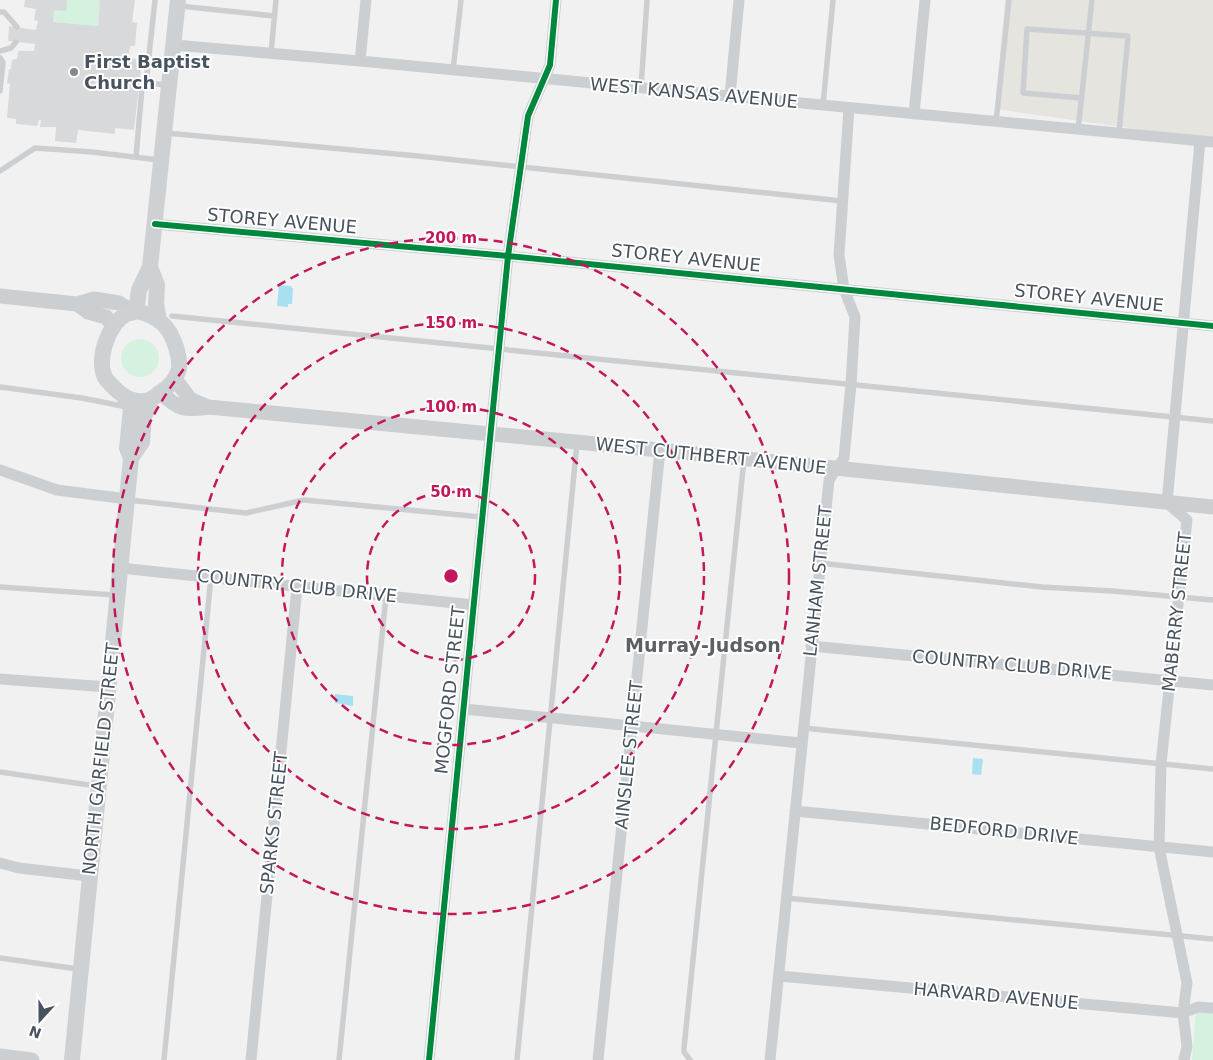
<svg xmlns="http://www.w3.org/2000/svg" width="1213" height="1060" font-family="'DejaVu Sans',sans-serif">
	<style>
		.commercial { fill: #e6e4df }
		.green { fill: #d4f2df }
		.water { fill: #a7e1f1 }
		.building { fill: #d8d9db }
		.lines { fill: none; stroke-linecap: round; stroke-linejoin: round }
		.service { stroke: #cccfd2; stroke-width: 5.5 }
		.minor { stroke: #cccfd2; stroke-width: 11 }
		.tertiary { stroke: #cccfd2; stroke-width: 15 }
		.secondary { stroke: #ced1d4; stroke-width: 16 }
		.cycleway-casing { stroke: #fff; stroke-width: 9 }
		.cycleway { stroke: #00873e; stroke-width: 6 }
		.ring { fill: none; stroke: #c2185b; stroke-width: 2.5; stroke-dasharray: 9 6 }
		.poi-dot { fill: #828a92; stroke: #fff; stroke-width: 2 }
		.labels { text-anchor: middle; stroke-width: 4; stroke-linejoin: round; paint-order: stroke }
		.poi-label { font-size: 18px; font-weight: bold; fill: #47535f; stroke: #fff; text-anchor: start }
		.street-label { font-size: 18px; fill: #47535f; stroke: #fff }
		.neighbourhood-label { font-size: 19px; font-weight: bold; fill: #5c6065; stroke: #fff }
		.centre { fill: #c2185b; stroke: #fff; stroke-width: 2.5 }
		.ring-label { font-size: 15px; text-anchor: middle; font-weight: bold; fill: #c2185b; stroke: #fff; stroke-width: 4; stroke-linejoin: round; paint-order: stroke }
	</style>
	<rect width="100%" height="100%" fill="#f1f1f1"/>
	<!-- commercial -->
	<path class="commercial" d="M1005 0H1213V140L995 109Z"/>
	<!-- green -->
	<path class="green" d="M67 0H100L98 26 53 22 54 10Z
		M121 358a19 19 0 1 1 38 0a19 19 0 1 1-38 0Z
		M1196 1010 1213 1012V1060H1192Z"/>
	<!-- water -->
	<path class="water" d="M279 285 291 286 293 289 292 304H288V307L277 306Z
		M335 694 353 696V706L335 703Z
		M973 758 983 759 981 775 972 774Z"/>
	<!-- building -->
	<path class="building" d="M25 0H67L66 11 54 10 53 22 98 26 100 0H135L132 22 137 23 135 46H130L128 58 142 60 134 130 115 128V134L78 130 76 143 55 141 56 127H40L41 120H39L37 126 16 124V119L7 118 10 84 7 83 9 69H11L12 60 17 59 18 51H34L35 44 8 41 9 26 36 30 38 21 34 20 36 9 24 7Z"/>
	<g class="lines">
		<!-- service -->
		<path class="service" d="M180 6 274 16
			M0 12H4L17 27
			M0 51 11 48 16 42
			M271 53 276 0
			M0 58 3 62 0 91
			M453 70 461 0
			M146 83 155 0
			M641 88 647 0
			M1082 98 1023 93 1027 29 1128 36 1119 133
			M823 105 833 0
			M996 122 1009 0
			M1078 130 1092 0
			M166 133 418 156 842 201
			M136 157 142 88 146 83 168 85
			M0 171 35 148 92 152 159 160
			M172 316 1213 421
			M0 387 82 398 122 406
			M129 500 246 513 304 500 482 517
			M819 563 1042 587 1112 591 1213 600
			M0 587 115 595
			M803 728 1213 769
			M0 772 96 786
			M786 898 1213 939
			M0 958 78 969
			M164 1060 211 577
			M339 1060 386 596
			M517 1060 577 443
			M690 1060 684 1052V1048L744 459"/>
		<!-- minor -->
		<path class="minor" d="M174 45 360 61 1213 142
			M360 61 366 0
			M730 96 739 0
			M914 114 925 0
			M155 224 508 256 1213 326
			M0 470 57 490 127 499
			M120 568 474 605
			M811 646 1213 685
			M0 679 108 687
			M464 709 801 743
			M795 811 1213 852
			M0 863 19 868 89 876
			M779 976 1183 1013 1198 1007 1213 1008
			M251 1060 297 587
			M429 1060 508 256 528 116 550 65 556 0
			M598 1060 660 450
			M770 1060 829 480 844 458 851 384 855 317 844 289 839 255 849 108
			M1184 1060 1187 1046 1183 1013 1187 983 1159 847 1161 764 1187 520 1167 503 1200 141"/>
		<!-- tertiary -->
		<path class="tertiary" d="M0 296 77 304 94 299 119 303 133 312
			M77 304 88 312 106 317 114 326
			M175 379 190 399 208 407
			M161 393C178 409 185 411 208 407L660 450 1213 507
			M0 1056 32 1060"/>
		<!-- secondary -->
		<path class="secondary" d="M150 267 157 285 156 304 159 321
			M136 311 139 290 150 267 178 0
			M136 311C158 316 169 325 176 347 178 354 180 361 179 369 176 380 169 387 161 392 155 396 151 401 144 401 129 403 115 390 106 379 95 362 108 324 125 315 128 313 133 313 136 311Z
			M123 395 131 408 127 448 131 458
			M72 1060 131 458 142 442 144 417 151 399"/>
		<!-- cycleway casing -->
		<g class="cycleway-casing">
			<path id="cycleway" d="M155 224 508 256 1213 326
				M429 1060 508 256 528 116 550 65 556 0"/>
		</g>
		<!-- cycleway -->
		<use href="#cycleway" class="cycleway"/>
	</g>
	<!-- distance rings -->
	<g class="ring">
		<circle cx="451" cy="576" r="84"/>
		<circle cx="451" cy="576" r="169"/>
		<circle cx="451" cy="576" r="253"/>
		<circle cx="451" cy="576" r="338"/>
	</g>
	<!-- markers -->
	<circle class="poi-dot" cx="74" cy="72" r="5"/>
	<g class="labels">
		<!-- poi labels -->
		<g class="poi-label">
			<text x="84" y="68">First Baptist<tspan x="84" dy="21">Church</tspan></text>
		</g>
		<!-- street labels -->
		<g class="street-label">
			<text transform="translate(694 93) rotate(5)" y="6">WEST KANSAS AVENUE</text>
			<text transform="translate(282 221) rotate(5)" y="6">STOREY AVENUE</text>
			<text transform="translate(686 258) rotate(6)" y="6">STOREY AVENUE</text>
			<text transform="translate(1089 298) rotate(6)" y="6">STOREY AVENUE</text>
			<text transform="translate(711 456) rotate(6)" y="6">WEST CUTHBERT AVENUE</text>
			<text transform="translate(818 581) rotate(-84)" y="6">LANHAM STREET</text>
			<text transform="translate(297 586) rotate(6)" y="6">COUNTRY CLUB DRIVE</text>
			<text transform="translate(1177 612) rotate(-84)" y="6">MABERRY STREET</text>
			<text transform="translate(1012 665) rotate(5)" y="6">COUNTRY CLUB DRIVE</text>
			<text transform="translate(450 690) rotate(-84)" y="6">MOGFORD STREET</text>
			<text transform="translate(629 755) rotate(-84)" y="6">AINSLEE STREET</text>
			<text transform="translate(101 759) rotate(-84)" y="6">NORTH GARFIELD STREET</text>
			<text transform="translate(274 823) rotate(-84)" y="6">SPARKS STREET</text>
			<text transform="translate(1004 831) rotate(6)" y="6">BEDFORD DRIVE</text>
			<text transform="translate(996 996) rotate(5)" y="6">HARVARD AVENUE</text>
		</g>
		<!-- neighbourhood labels -->
		<g class="neighbourhood-label">
			<text x="703" y="652">Murray-Judson</text>
		</g>
	</g>
	<circle cx="451" cy="576" r="8" class="centre"/>
	<g class="ring-label">
		<text x="451" y="243">200 m</text>
		<text x="451" y="328">150 m</text>
		<text x="451" y="412">100 m</text>
		<text x="451" y="497">50 m</text>
	</g>
	<!-- north arrow -->
	<g transform="translate(40 1020) rotate(201)" stroke="#ffffff" stroke-width="4" paint-order="stroke">
	<path d="M0-4L9 19L0 12L-9 19Z" fill="#47535f"/>
	<text y="-8" font-size="14" font-weight="bold" text-anchor="middle" fill="#47535f">N</text>
	</g>
</svg>
